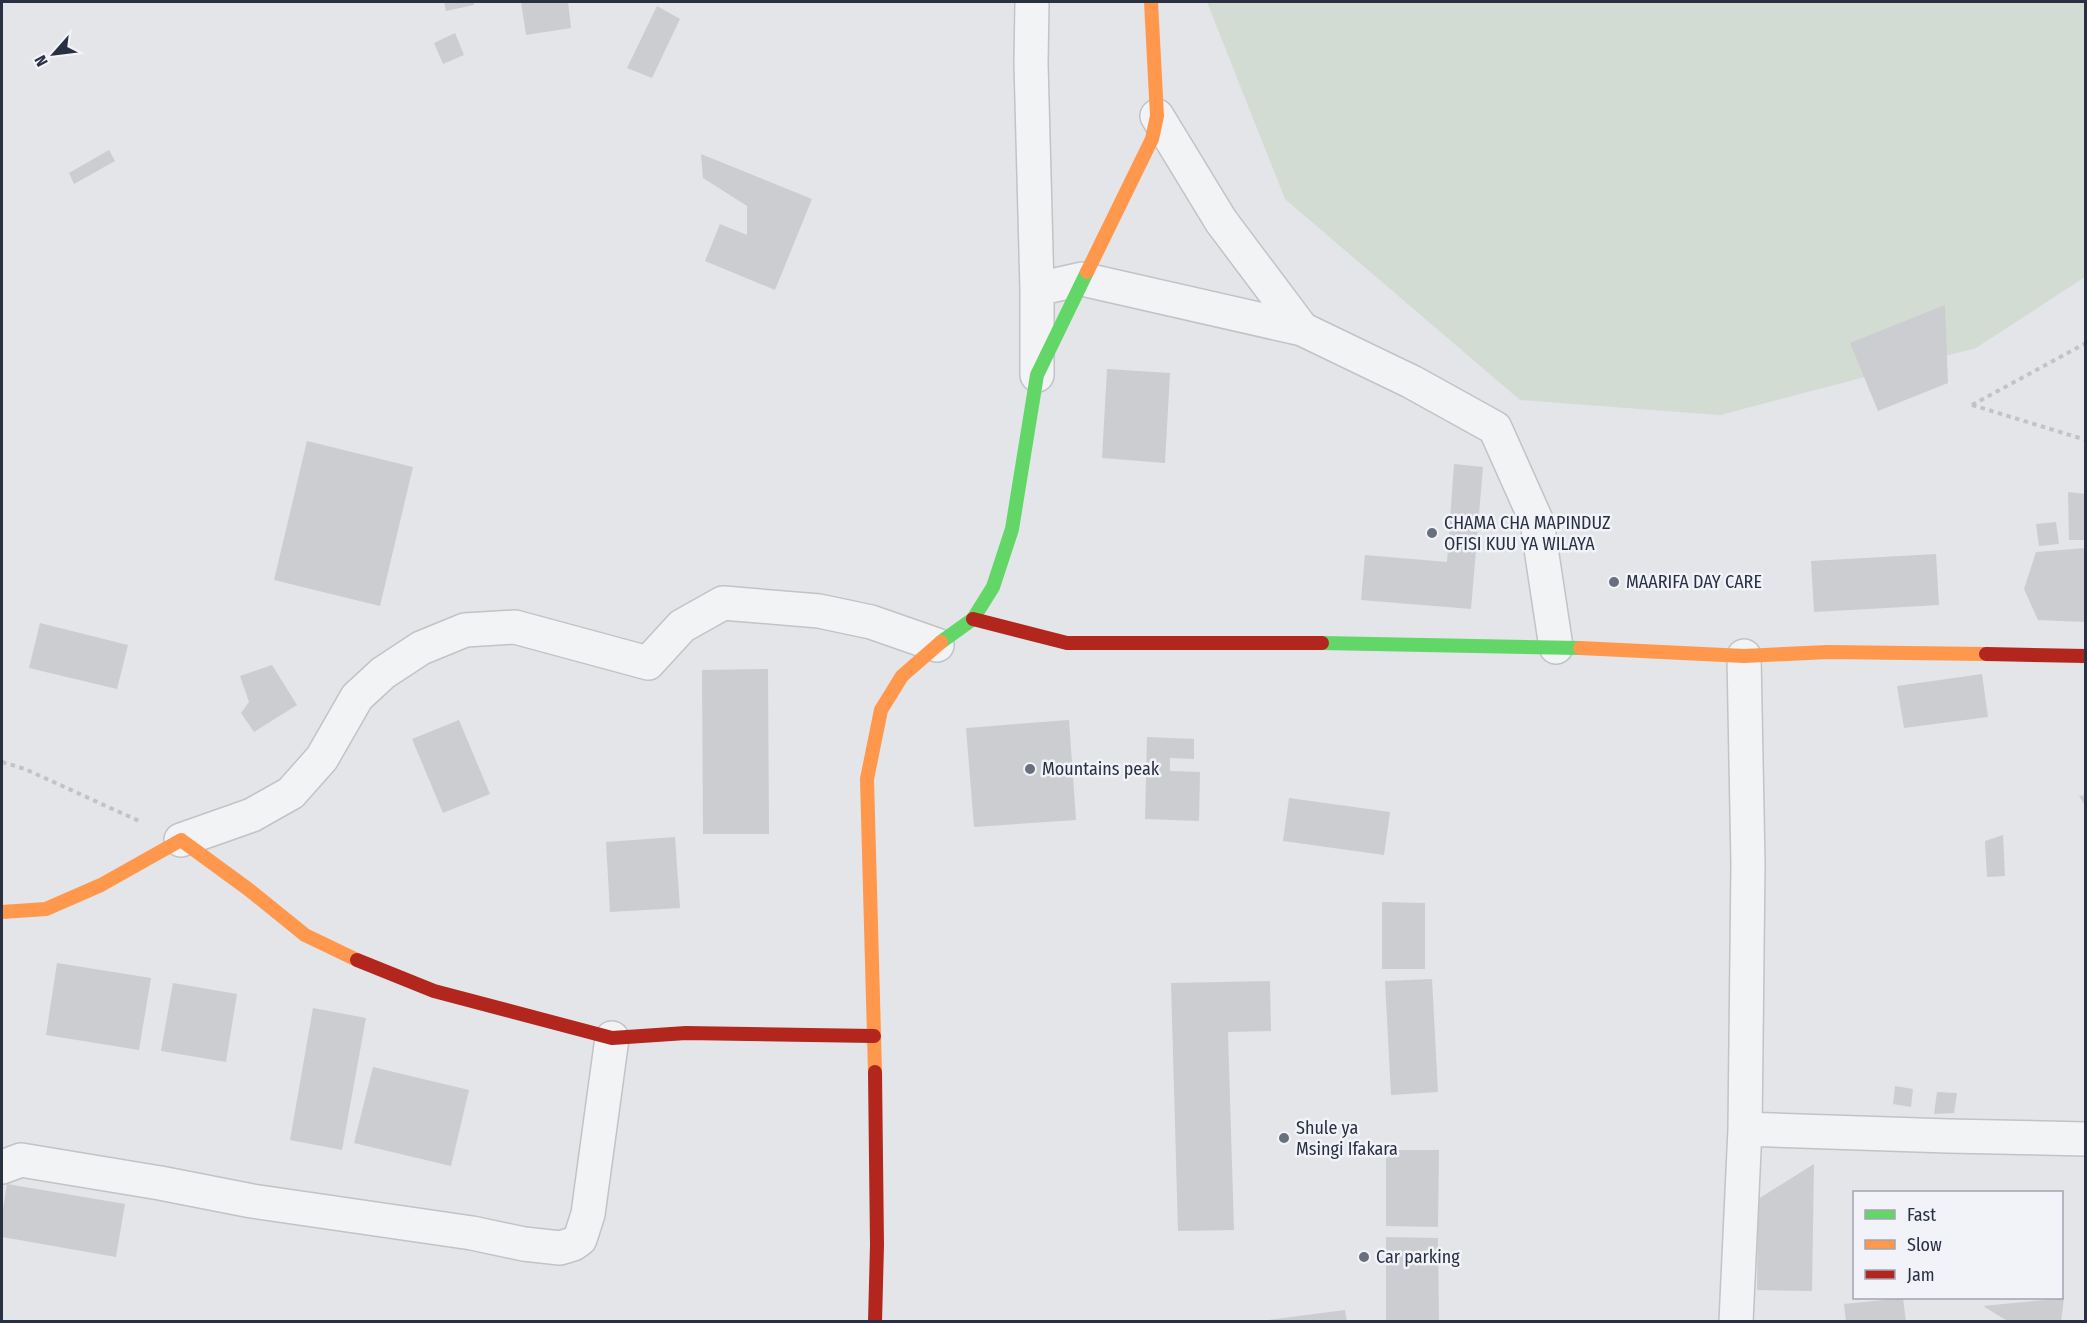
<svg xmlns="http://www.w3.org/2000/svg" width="2087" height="1323" font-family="'Fira Sans Condensed',sans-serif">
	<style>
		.green { fill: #d2dcd3 }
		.building { fill: #cbcdd1 }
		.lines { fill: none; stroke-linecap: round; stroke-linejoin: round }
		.street-casing { stroke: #c1c3c6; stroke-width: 36 }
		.path { stroke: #c2c3c8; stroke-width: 4; stroke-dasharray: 4.5 4.5; stroke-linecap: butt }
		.street { stroke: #f2f3f5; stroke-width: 33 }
		.fast { stroke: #63d668; stroke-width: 14 }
		.slow { stroke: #ff974d; stroke-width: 14 }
		.jam { stroke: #b3261e; stroke-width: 14 }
		.poi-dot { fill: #6a6f7d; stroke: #f1f3f8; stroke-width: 2 }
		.labels { text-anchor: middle; stroke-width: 5; stroke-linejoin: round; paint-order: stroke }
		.poi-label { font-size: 18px; fill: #293043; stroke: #f1f3f8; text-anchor: start }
	</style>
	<rect width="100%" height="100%" fill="#e3e5e8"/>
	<!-- green -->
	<path class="green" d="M1207 2H2085V277L1976 348 1720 415 1520 400 1285 199Z"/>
	<!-- building -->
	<path class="building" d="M444 2H474V5L446 11Z
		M521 2H568L571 28 526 35Z
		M657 6 680 19 652 78 627 68Z
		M455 33 464 55 443 64 434 43Z
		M109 150 115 161 74 184 69 173Z
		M701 154 812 199 775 290 705 261 720 224 747 235V206L703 178Z
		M1945 305 1948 383 1878 411 1850 343Z
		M1107 369 1170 373 1165 463 1102 458Z
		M307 441 413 467 380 606 274 580Z
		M1454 464 1483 467 1471 609 1361 600 1365 555 1447 562Z
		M2068 492 2086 494V540H2069Z
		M2056 522 2059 544 2039 546 2036 524Z
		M2086 548V622L2038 620 2024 589 2036 552Z
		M1936 554 1939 605 1814 612 1811 561Z
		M40 623 128 645 117 689 29 668Z
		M272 665 297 705 254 732 241 713 249 702 240 676Z
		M768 669 769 834H703L702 670Z
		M1982 674 1988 717 1904 728 1897 686Z
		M459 720 490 794 443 813 412 739Z
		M1069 720 1076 820 974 827 966 728Z
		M1147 737 1194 739V759L1170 758V771L1200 772 1199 821 1145 819Z
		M2086 795V807L2079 796Z
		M1289 798 1390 812 1384 855 1283 841Z
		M2003 835 2005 876 1987 877 1985 841Z
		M675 837 680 908 610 912 606 842Z
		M1382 902 1425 903V969H1382Z
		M57 963 151 978 139 1050 46 1035Z
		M1432 979 1438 1092 1391 1095 1385 981Z
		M1270 981 1271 1031 1228 1032 1234 1230 1178 1231 1171 983Z
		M173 983 237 994 226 1062 161 1051Z
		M313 1008 366 1018 342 1150 290 1140Z
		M373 1067 469 1090 451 1166 354 1143Z
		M1895 1086 1913 1089 1911 1107 1893 1104Z
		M1937 1092 1957 1093 1954 1113 1934 1114Z
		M1386 1150H1439L1438 1227 1386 1226Z
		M1814 1164 1812 1291 1757 1290 1758 1199Z
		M7 1184 125 1204 116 1257 2 1237V1215Z
		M1386 1237 1438 1238 1439 1322H1386Z
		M1903 1298 1906 1322H1846L1844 1304Z
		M2064 1298 2061 1322H2009L1983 1306Z
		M1345 1310 1347 1322H1269V1320Z"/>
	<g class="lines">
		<!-- street casing -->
		<g class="street-casing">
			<path id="street" d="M1032 2 1031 63 1037 289 1082 279 1302 329 1412 382 1495 428 1537 522 1556 647
				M1157 116 1221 221 1302 329
				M1037 375V289
				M181 840 252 815 291 793 322 758 357 697 383 673 421 648 465 630 515 627 648 663 682 626 723 603 819 611 871 622 937 645
				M1745 1129 1948 1136 2086 1139
				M2 1167 21 1160 160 1183 252 1201 472 1233 524 1244 560 1248 573 1244 580 1239 588 1214 612 1038
				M1736 1322 1745 1129 1748 864 1744 656"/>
		</g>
		<!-- path -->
		<path class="path" d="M1972 405 2086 343
			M1972 405 2086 440
			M2 762 25 769 139 821"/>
		<!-- street -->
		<use href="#street" class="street"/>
		<!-- fast -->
		<path class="fast" d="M941 642 973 619 993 587 1012 529 1037 375 1087 272
			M1322 643 1580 648"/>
		<!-- slow -->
		<path class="slow" d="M1087 272 1152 139 1157 116 1151 2
			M1580 648 1744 656 1828 652 1986 654
			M2 912 46 909 101 885 181 840 248 889 305 935 357 960
			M875 1072 867 779 881 710 902 676 941 642"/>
		<!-- jam -->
		<path class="jam" d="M973 619 1067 643H1322
			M1986 654 2086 656
			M357 960 434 991 612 1038 686 1033 874 1036
			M875 1072 877 1245 875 1322"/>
	</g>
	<!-- markers -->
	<g class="poi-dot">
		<circle cx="1432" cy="533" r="6"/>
		<circle cx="1614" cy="582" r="6"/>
		<circle cx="1030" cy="769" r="6"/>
		<circle cx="1284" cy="1138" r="6"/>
		<circle cx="1364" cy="1257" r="6"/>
	</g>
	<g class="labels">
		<!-- poi labels -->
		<g class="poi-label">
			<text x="1444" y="529">CHAMA CHA MAPINDUZ<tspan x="1444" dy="21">OFISI KUU YA WILAYA</tspan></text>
			<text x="1626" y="588">MAARIFA DAY CARE</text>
			<text x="1042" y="775">Mountains peak</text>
			<text x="1296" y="1134">Shule ya<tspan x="1296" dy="21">Msingi Ifakara</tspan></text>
			<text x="1376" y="1263">Car parking</text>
		</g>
	</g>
	<!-- border -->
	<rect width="2087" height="1323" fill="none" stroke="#293043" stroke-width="6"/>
	<!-- legend -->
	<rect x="1853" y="1191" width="210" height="108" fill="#f1f3f8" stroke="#a1a5b0" stroke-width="1.5"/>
	<rect x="1865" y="1210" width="30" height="9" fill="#63d668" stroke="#a1a5b0" stroke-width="1.5"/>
	<text x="1907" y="1221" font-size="18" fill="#293043">Fast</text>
	<rect x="1865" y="1240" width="30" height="9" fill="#ff974d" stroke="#a1a5b0" stroke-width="1.5"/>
	<text x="1907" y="1251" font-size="18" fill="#293043">Slow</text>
	<rect x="1865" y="1270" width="30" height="9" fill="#b3261e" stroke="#a1a5b0" stroke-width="1.5"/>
	<text x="1907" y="1281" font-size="18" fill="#293043">Jam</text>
	<!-- north arrow -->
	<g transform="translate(54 54) rotate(242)" stroke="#f1f3f8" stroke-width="4.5" paint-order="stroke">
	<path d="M0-4.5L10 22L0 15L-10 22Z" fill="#293043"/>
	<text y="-9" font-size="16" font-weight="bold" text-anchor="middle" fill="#293043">N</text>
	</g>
</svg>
